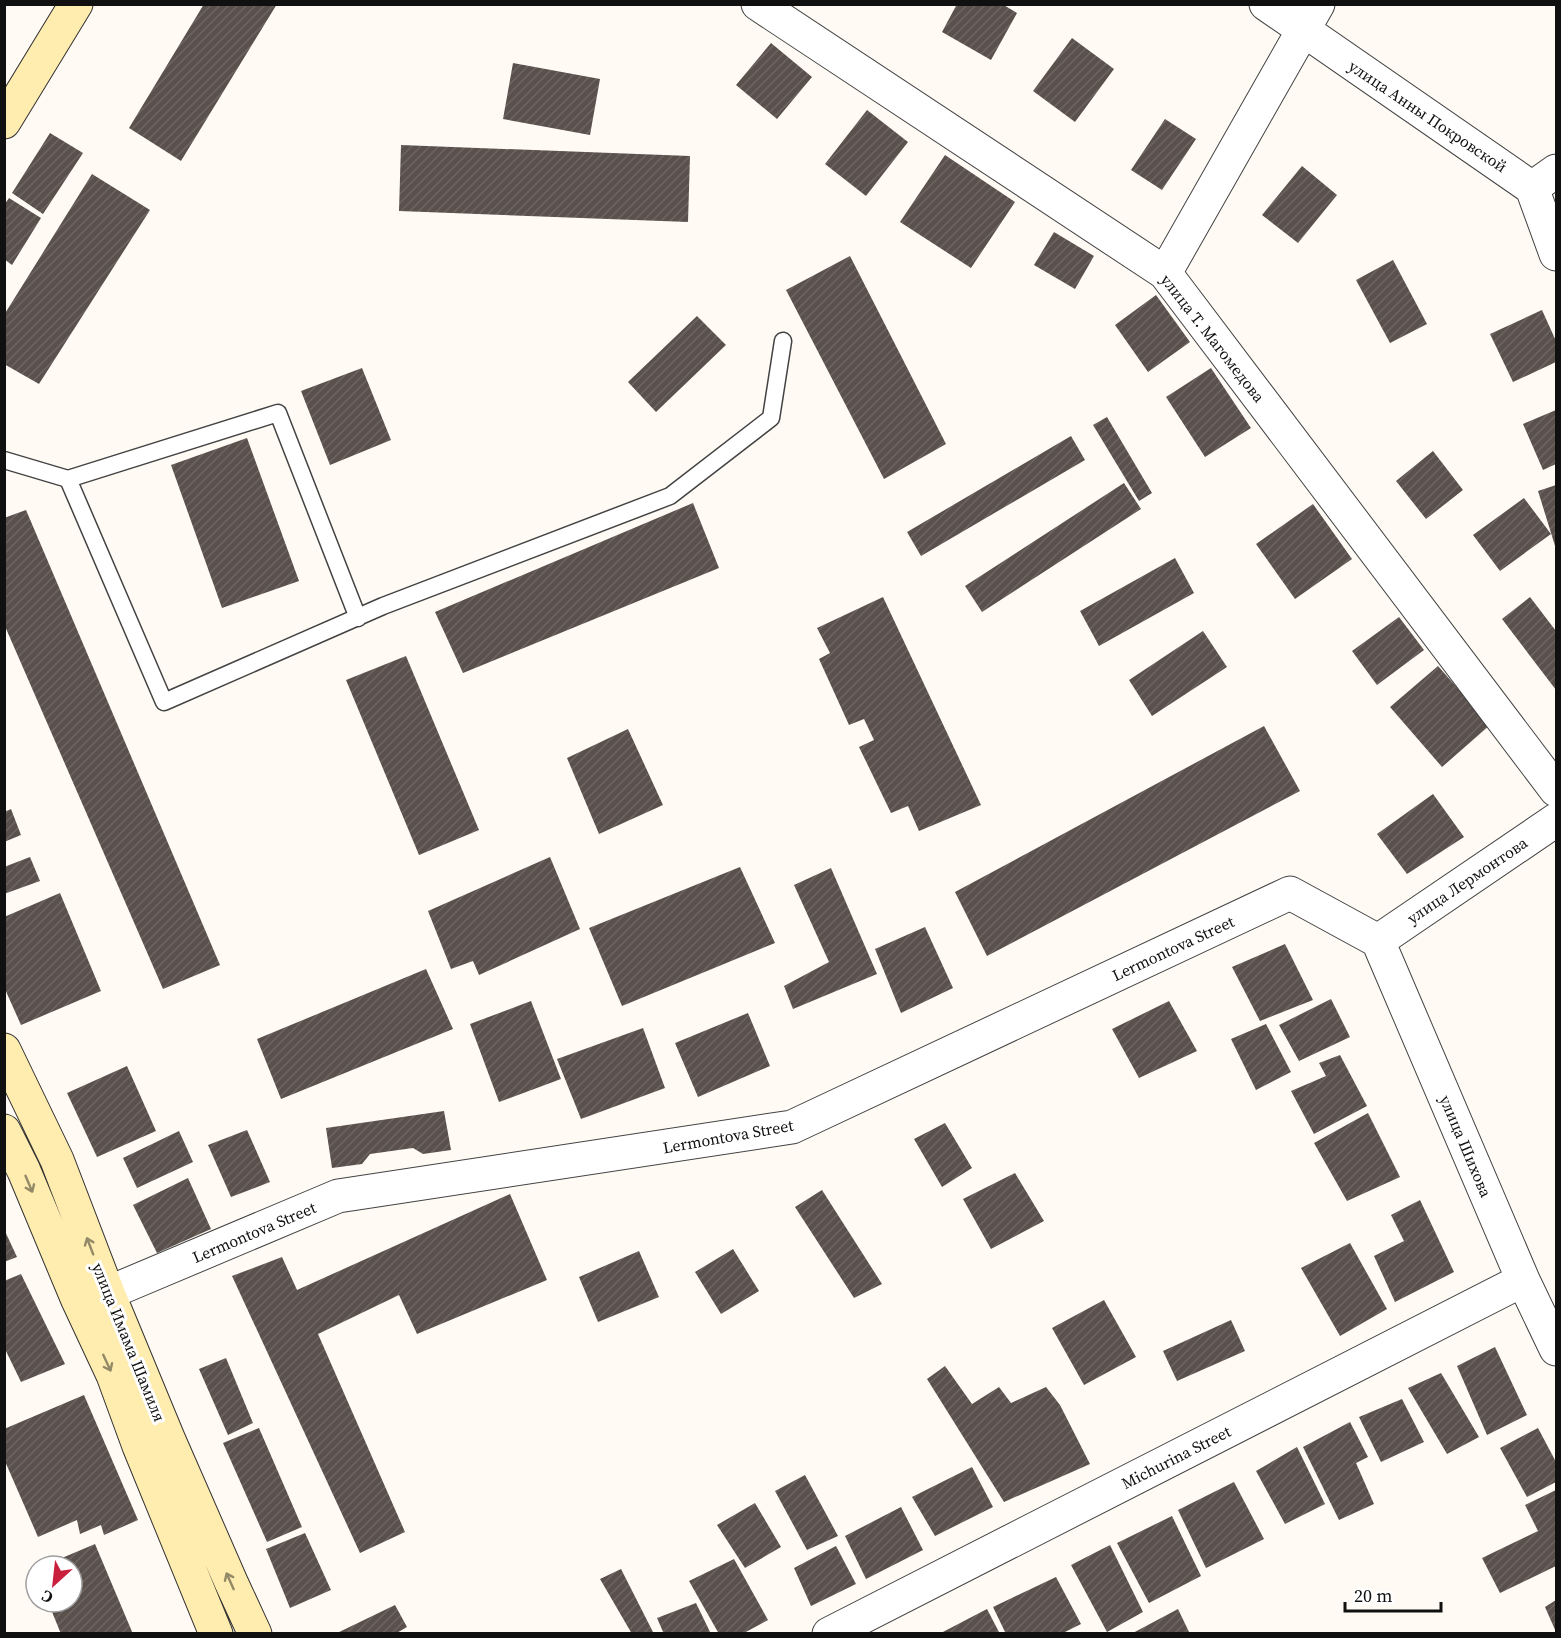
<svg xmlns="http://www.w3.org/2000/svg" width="1561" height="1638" font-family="'Source Serif 4',serif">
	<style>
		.building { fill: url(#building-hatch) }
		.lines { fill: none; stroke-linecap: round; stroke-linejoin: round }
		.service-casing { stroke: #434343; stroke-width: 19 }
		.minor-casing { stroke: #434343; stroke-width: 35 }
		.secondary-casing { stroke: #323232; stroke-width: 35 }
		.service { stroke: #fff; stroke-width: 16 }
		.minor { stroke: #fff; stroke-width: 33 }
		.secondary { stroke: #ffecaf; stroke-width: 33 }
		.oneway { stroke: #938967 }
		.labels { text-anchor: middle; stroke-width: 6; stroke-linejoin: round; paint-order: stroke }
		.street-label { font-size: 16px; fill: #101010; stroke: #fff }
	</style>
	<defs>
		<pattern id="building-hatch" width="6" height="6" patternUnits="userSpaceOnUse" patternTransform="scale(1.5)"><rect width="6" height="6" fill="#5a504c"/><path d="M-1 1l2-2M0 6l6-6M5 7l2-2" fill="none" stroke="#6d6561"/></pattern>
	</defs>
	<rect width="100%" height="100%" fill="#fffbf4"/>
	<!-- building -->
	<path class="building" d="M204 4H277L181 161 129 128Z
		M957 4H1002L1017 13 991 60 942 32Z
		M1072 38 1114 69 1075 122 1033 91Z
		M771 43 812 77 777 119 736 85Z
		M513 63 600 79 590 135 503 119Z
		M867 110 908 142 866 196 825 164Z
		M1165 119 1196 139 1162 190 1131 170Z
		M50 133 83 153 43 214 12 193Z
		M401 145 690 156 688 222 399 211Z
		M945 155 1015 202 971 268 900 222Z
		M1302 166 1337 195 1298 243 1262 215Z
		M92 174 150 210 39 384 4 364V315Z
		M9 198 41 218 12 265 4 259V205Z
		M1054 232 1094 256 1075 289 1034 265Z
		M850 256 946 444 884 479 786 290Z
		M1393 260 1427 324 1390 343 1356 280Z
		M1156 295 1190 342 1148 372 1115 325Z
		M1542 310 1556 341V362L1513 382 1490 334Z
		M697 316 726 345 656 412 628 382Z
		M362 368 391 440 330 465 301 391Z
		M1211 368 1251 428 1205 457 1166 397Z
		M1556 410V464L1543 470 1523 424Z
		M1107 417 1152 493 1139 501 1093 425Z
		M1071 436 1085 460 921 556 907 532Z
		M247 438 299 581 222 608 171 465Z
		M1433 451 1463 490 1426 519 1396 481Z
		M1124 483 1141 509 982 612 965 586Z
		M1556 485V549L1538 491Z
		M1524 498 1551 534 1500 571 1473 535Z
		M693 503 719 568 463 673 435 612Z
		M1313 504 1352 559 1295 599 1256 544Z
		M26 510 220 965 163 989 4 624V518Z
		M1175 558 1194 593 1099 646 1080 611Z
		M883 597 981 805 919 831 908 806 891 813 859 747 874 740 864 719 849 725 819 659 830 653 817 628Z
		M1530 597 1556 631V690L1502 619Z
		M1399 617 1424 650 1377 685 1352 651Z
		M1203 631 1227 667 1152 716 1129 680Z
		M406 656 479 830 419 855 346 680Z
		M1438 666 1490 725 1442 767 1390 707Z
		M1264 726 1300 791 987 956 955 892Z
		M628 729 663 805 599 834 567 758Z
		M1433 794 1464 837 1407 874 1377 834Z
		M11 809 21 835 4 842V812Z
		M30 857 40 881 4 894V867Z
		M550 857 580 929 479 975 473 961 451 969 428 911Z
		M740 867 775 943 622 1006 589 928Z
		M831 868 877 974 793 1009 784 986 829 962 794 885Z
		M60 893 101 991 21 1025 4 987V917Z
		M925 927 953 988 901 1013 875 949Z
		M1285 944 1313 1000 1260 1021 1232 967Z
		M426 969 453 1029 281 1099 257 1039Z
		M1331 999 1350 1037 1299 1061 1279 1025Z
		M531 1001 561 1079 499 1102 470 1024Z
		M1169 1001 1197 1051 1139 1078 1112 1029Z
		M748 1013 770 1066 698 1097 675 1043Z
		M1266 1024 1291 1072 1256 1090 1231 1039Z
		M643 1028 665 1088 581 1119 557 1059Z
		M1340 1055 1367 1106 1314 1134 1291 1091 1326 1076 1319 1063Z
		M127 1066 156 1131 97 1157 67 1093Z
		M444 1111 451 1150 423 1154 413 1148 370 1154 362 1164 332 1168 326 1128Z
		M1368 1113 1400 1177 1347 1201 1314 1143Z
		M945 1123 972 1168 942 1187 914 1139Z
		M247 1130 270 1182 231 1197 208 1145Z
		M179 1131 193 1162 137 1188 123 1158Z
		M1015 1173 1044 1221 991 1249 963 1199Z
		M188 1178 211 1229 157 1253 133 1205Z
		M822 1190 882 1284 854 1298 795 1207Z
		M510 1194 547 1280 417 1334 399 1295 318 1334 405 1532 360 1553 232 1276 282 1257 297 1290Z
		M1420 1200 1454 1272 1395 1302 1374 1256 1404 1241 1391 1215Z
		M4 1229 17 1257 4 1262Z
		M1350 1243 1387 1309 1340 1336 1301 1268Z
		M733 1249 759 1291 721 1314 695 1272Z
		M639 1251 659 1297 598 1322 579 1277Z
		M21 1274 65 1364 21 1382 4 1347V1281Z
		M1104 1300 1136 1357 1084 1385 1052 1328Z
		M1231 1320 1245 1351 1177 1381 1163 1351Z
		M1495 1347 1527 1415 1487 1435 1457 1366Z
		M226 1358 253 1423 228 1435 199 1369Z
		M945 1366 972 1404 999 1387 1011 1403 1046 1387 1060 1405 1090 1464 1004 1502 927 1379Z
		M1441 1373 1479 1437 1447 1454 1408 1388Z
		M84 1395 138 1520 104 1535 101 1525 80 1534 77 1520 38 1537 4 1459V1429Z
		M1402 1399 1424 1442 1381 1462 1359 1417Z
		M1350 1422 1368 1457 1356 1463 1374 1504 1339 1520 1303 1447Z
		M259 1428 302 1527 267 1542 223 1443Z
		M1538 1428 1556 1462V1482L1527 1497 1500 1448Z
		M1297 1447 1325 1504 1285 1524 1256 1471Z
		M972 1467 993 1507 935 1536 912 1497Z
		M805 1475 838 1536 807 1550 775 1491Z
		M1234 1482 1264 1539 1206 1568 1178 1510Z
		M1556 1490V1566L1500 1593 1482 1558 1538 1531 1525 1505Z
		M755 1503 781 1547 745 1568 717 1525Z
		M901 1507 923 1550 866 1579 845 1536Z
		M1172 1516 1201 1576 1149 1603 1117 1543Z
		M305 1533 331 1590 290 1608 266 1549Z
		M95 1544 133 1634H61L48 1602H72V1566H43Z
		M1110 1545 1143 1612 1107 1632 1071 1565Z
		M836 1546 856 1584 811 1606 794 1568Z
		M734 1559 768 1620 742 1634H719L689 1581Z
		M621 1569 654 1634H632L600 1579Z
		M1056 1577 1081 1624 1061 1634H1006L993 1607Z
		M1556 1600V1632L1545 1607Z
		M696 1603 711 1634H664L657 1618Z
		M395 1605 407 1627 395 1634H335Z
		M987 1609 1000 1634H939Z
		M1178 1609 1190 1634H1131Z"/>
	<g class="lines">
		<!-- service casing -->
		<g class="service-casing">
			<path id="service" d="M4 460 68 479 164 702 383 606 670 496 771 418 783 341
				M68 479 278 413 358 618"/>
		</g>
		<!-- minor casing -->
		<g class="minor-casing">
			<path id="minor" d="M758 4 1165 273 1556 790
				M1266 4 1532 188 1556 254
				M1532 188 1556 171
				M1165 273 1318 4
				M1378 941 1523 1280 1556 1349
				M1378 941 1556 820
				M108 1293 338 1196 792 1127 1290 893 1378 941
				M829 1634 1523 1280"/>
		</g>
		<!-- secondary casing -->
		<g class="secondary-casing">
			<path id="secondary" d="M4 122 76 4
				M4 1050 57 1160 108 1293 168 1438 231 1582 255 1634
				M4 1131 24 1171 77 1298 113 1375 139 1446 216 1634"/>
		</g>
		<!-- service -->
		<use href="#service" class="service"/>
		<!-- minor -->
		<use href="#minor" class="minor"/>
		<!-- secondary -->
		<use href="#secondary" class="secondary"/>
	</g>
	<!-- one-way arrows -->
	<defs><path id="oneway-shaft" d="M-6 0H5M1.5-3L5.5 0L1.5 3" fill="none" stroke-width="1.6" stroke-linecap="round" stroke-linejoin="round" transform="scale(1.5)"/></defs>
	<g class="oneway">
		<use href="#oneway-shaft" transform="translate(29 1184) rotate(67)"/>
		<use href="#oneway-shaft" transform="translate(90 1246) rotate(-111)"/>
		<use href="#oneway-shaft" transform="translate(107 1363) rotate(65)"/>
		<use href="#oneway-shaft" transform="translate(230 1581) rotate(-114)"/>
	</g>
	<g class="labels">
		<!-- street labels -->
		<g class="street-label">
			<text transform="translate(1428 116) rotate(34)" y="6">улица Анны Покровской</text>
			<text transform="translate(1213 338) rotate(52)" y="6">улица Т. Магомедова</text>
			<text transform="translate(1467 880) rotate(-34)" y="6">улица Лермонтова</text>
			<text transform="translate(1173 948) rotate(-25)" y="6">Lermontova Street</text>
			<text transform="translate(728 1136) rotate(-10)" y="6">Lermontova Street</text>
			<text transform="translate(1466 1146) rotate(67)" y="6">улица Шихова</text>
			<text transform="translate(254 1232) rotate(-23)" y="6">Lermontova Street</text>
			<text transform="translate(129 1342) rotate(68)" y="6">улица Имама Шамиля</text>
			<text transform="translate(1176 1457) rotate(-27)" y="6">Michurina Street</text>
		</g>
	</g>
	<!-- border -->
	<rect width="1561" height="1638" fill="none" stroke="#101010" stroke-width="12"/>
	<!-- north arrow -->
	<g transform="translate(54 1584) rotate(207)"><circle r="28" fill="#ffffff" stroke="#9f9f9f" stroke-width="1.5"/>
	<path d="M0-4.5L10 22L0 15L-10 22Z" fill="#c9203d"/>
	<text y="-9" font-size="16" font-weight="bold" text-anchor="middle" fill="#101010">С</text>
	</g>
	<!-- scale -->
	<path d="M1345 1602v9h96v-9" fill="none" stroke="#101010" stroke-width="3"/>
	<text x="1354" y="1602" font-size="18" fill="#101010" stroke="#ffffff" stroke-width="4.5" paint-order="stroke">20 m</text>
</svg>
